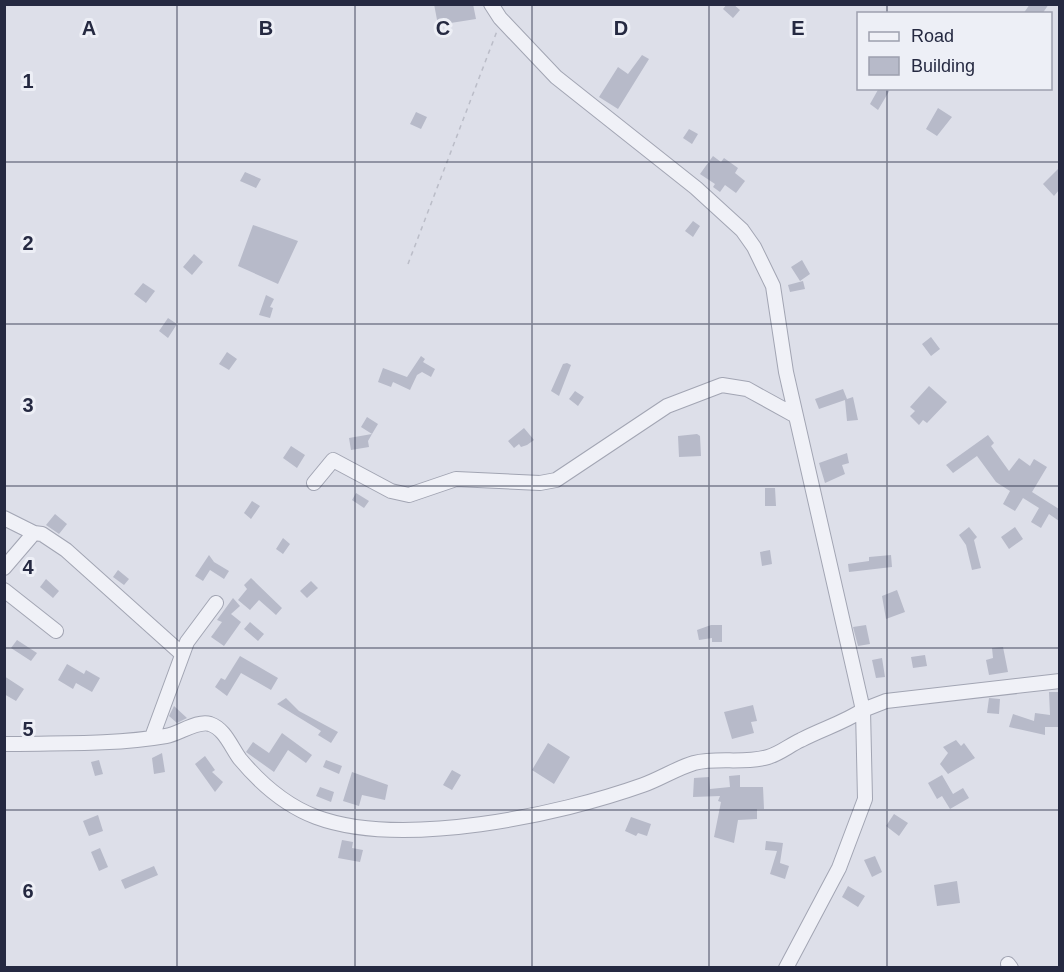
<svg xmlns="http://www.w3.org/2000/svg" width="1064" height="972" font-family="Arial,sans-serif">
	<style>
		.building { fill: #b7bac9 }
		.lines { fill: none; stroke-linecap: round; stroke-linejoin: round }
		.minor-casing { stroke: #a2a5b3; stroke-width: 16 }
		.path { stroke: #bbbdc8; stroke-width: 1.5; stroke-dasharray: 4.5 4.5; stroke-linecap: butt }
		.minor { stroke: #f0f1f7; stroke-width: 14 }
		.grid { fill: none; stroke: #252941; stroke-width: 1.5; stroke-opacity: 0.55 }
		.grid-label { font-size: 20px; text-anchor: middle; font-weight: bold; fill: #252941; stroke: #edeff6; stroke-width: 6; stroke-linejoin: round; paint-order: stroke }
	</style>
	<rect width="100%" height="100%" fill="#dddfe9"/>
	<!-- building -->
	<path class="building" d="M434 4H473L476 19 438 25Z
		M727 4H733L740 10 733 18 723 9Z
		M1030 4H1049L1042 14H1023Z
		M642 55 649 59 618 109 599 97 618 67 628 74Z
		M879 88H891L878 110 870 104Z
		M938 108 952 117 937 136 926 129Z
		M416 112 427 117 421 129 410 124Z
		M689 129 698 134 692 144 683 138Z
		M713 156 721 162 724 158 738 168 735 173 745 181 736 193 725 185 720 192 713 187 715 184 700 174Z
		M1059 168V190L1054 196 1043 184Z
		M245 172 261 179 256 188 240 181Z
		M693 221 700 226 693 237 685 231Z
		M253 225 298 241 278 284 238 266Z
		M194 254 203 262 192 275 183 267Z
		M802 260 810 274 800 281 791 267Z
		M803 281 805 289 790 292 788 285Z
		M143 283 155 291 146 303 134 294Z
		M266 295 274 299 270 307 273 308 270 318 259 315Z
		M168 318 177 324 168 338 159 331Z
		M931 337 940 349 931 356 922 344Z
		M227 352 237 359 229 370 219 364Z
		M421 356 425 359 423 362 435 369 431 377 422 372 417 375 410 390 393 382 391 387 378 382 383 368 407 377Z
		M567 363 571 365 559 396 551 391 563 364Z
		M929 386 947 402 927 423 923 420 919 425 910 416 915 411 910 407Z
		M843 389 847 399 853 397 858 420 847 421 845 400 819 409 815 399Z
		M575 391 584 397 578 406 569 399Z
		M367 417 378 424 372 434 361 427Z
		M524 428 534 440 527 445 521 447 519 444 514 448 508 441Z
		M372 434 368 441 369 447 351 450 349 438Z
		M697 434 700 436 701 456 679 457 678 436Z
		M988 435 994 443 991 446 1009 471 1019 458 1030 466 1034 459 1047 467 1032 492 1059 509V521L1049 514 1041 528 1031 522 1039 508 1023 498 1015 511 1003 504 1010 491 996 482 977 456 953 473 946 465Z
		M291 446 305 455 297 468 283 458Z
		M847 453 849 463 842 465 845 474 825 483 819 463Z
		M765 488H775L776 506H765Z
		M356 493 369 501 364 508 352 500Z
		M252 501 260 506 251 519 244 513Z
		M55 514 67 524 59 534 46 525Z
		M969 527 977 537 974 540 981 568 972 570 966 545 959 535Z
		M1015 527 1023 539 1009 549 1001 537Z
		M283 538 290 544 283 554 276 549Z
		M770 550 772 564 762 566 760 552Z
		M209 555 214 562 229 571 224 579 210 570 203 581 195 576Z
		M891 555 892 567 849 572 848 564 869 561V557Z
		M118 570 129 579 124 585 113 577Z
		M251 578 282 608 276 615 259 600 250 610 238 600 247 589 244 585Z
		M46 579 59 591 53 598 40 587Z
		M311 581 318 588 307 598 300 591Z
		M897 590 905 612 886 619 882 596Z
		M233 598 240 606 231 614 241 622 224 646 211 637 222 622 217 620Z
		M250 622 264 634 258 641 244 629Z
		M711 625H722V642H712V638L699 640 697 630Z
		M866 625 870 644 858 646 853 627Z
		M17 640 37 653 31 661 11 648Z
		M1003 647 1008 672 989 675 986 660 993 658 992 648Z
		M925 655 927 666 913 668 911 657Z
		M240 656 278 678 271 690 241 673 227 696 215 687 221 678 225 680Z
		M882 658 885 677 876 678 872 660Z
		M67 664 84 674 86 670 100 678 92 692 76 683 73 689 58 680Z
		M4 676 24 689 16 701 4 694Z
		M1049 692H1059V727H1045V735L1009 727 1013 714 1034 721 1035 713 1050 715Z
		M286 698 299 711 338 732 331 743 318 735 321 731 277 704Z
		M989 698 1000 699 999 714 987 713Z
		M753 705 757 721 751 722 754 733 732 739 724 712Z
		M174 706 187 718 177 723 169 716Z
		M282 733 312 755 306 763 288 750 274 772 246 752 253 742 269 753Z
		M956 740 961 746 964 743 975 758 948 774 940 764 948 753 943 747Z
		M548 743 570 757 554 784 532 770Z
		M162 753 165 772 154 774 152 758Z
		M205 756 215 770 212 772 223 782 215 792 195 764Z
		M99 760 103 774 95 776 91 762Z
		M326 760 342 766 339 774 323 767Z
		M452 770 461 775 452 790 443 785Z
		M352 772 388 785 385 800 362 795 359 806 343 801Z
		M740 775V787H763L764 809H757V819L738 820 734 843 714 837 721 802 718 801 720 796 693 797 694 778 709 777 710 789 730 787 729 776Z
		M942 775 953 794 963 788 969 798 950 809 942 796 937 799 928 783Z
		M320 787 334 792 331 802 316 796Z
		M894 814 908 823 899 836 886 826Z
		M98 815 103 831 89 836 83 821Z
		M631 817 651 824 647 836 638 833 636 836 625 831Z
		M342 840 353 842 352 848 363 850 360 862 338 858Z
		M766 841 783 843 780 863 789 866 785 879 770 874 777 851 765 850Z
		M100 848 108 867 99 871 91 852Z
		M875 856 882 872 872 877 864 860Z
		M154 866 158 875 125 889 121 880Z
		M957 881 960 903 937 906 934 885Z
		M848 886 865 896 858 907 842 897Z"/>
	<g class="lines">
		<!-- minor casing -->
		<g class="minor-casing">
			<path id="minor" d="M314 483 333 460 391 491 409 495 456 479 540 483 556 480 667 406 722 385 747 389 796 416
				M4 518 34 533 42 534 66 550 182 654
				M4 568 34 533
				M4 590 56 631
				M152 737 187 642 216 603
				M4 744C58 743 114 745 166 736 179 734 197 720 210 724 225 729 231 747 240 759 260 783 287 806 316 817 402 849 559 815 643 785 660 779 677 768 694 763 718 757 744 764 768 757 779 754 790 745 801 740 822 729 843 723 863 710L786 372 773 286 754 247 742 230 696 188 556 77 500 18 491 4
				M1008 964 1011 968
				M786 968 839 868 865 799 863 710 886 701 1060 681"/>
		</g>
		<!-- path -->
		<path class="path" d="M408 264 497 31"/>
		<!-- minor -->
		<use href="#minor" class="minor"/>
	</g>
	<!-- grid -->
	<path class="grid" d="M177 4V968M355 4V968M532 4V968M709 4V968M887 4V14M887 88V968M4 162H1060M4 324H1060M4 486H1060M4 648H1060M4 810H1060"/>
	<g class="grid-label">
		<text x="89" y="35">A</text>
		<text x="266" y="35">B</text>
		<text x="443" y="35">C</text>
		<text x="621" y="35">D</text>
		<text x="798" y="35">E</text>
		<text x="28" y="88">1</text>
		<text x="28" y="250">2</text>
		<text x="28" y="412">3</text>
		<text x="28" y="574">4</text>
		<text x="28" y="736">5</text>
		<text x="28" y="898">6</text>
	</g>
	<!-- border -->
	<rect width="1064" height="972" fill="none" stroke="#252941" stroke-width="12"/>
	<!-- legend -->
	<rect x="857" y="12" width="195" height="78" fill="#edeff6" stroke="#9da0ae" stroke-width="1.5"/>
	<rect x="869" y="32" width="30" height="9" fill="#f0f1f7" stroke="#9da0ae" stroke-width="1.5"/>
	<text x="911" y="42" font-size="18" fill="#252941">Road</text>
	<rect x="869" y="57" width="30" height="18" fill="#b7bac9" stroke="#9da0ae" stroke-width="1.5"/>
	<text x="911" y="72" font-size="18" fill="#252941">Building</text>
</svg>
